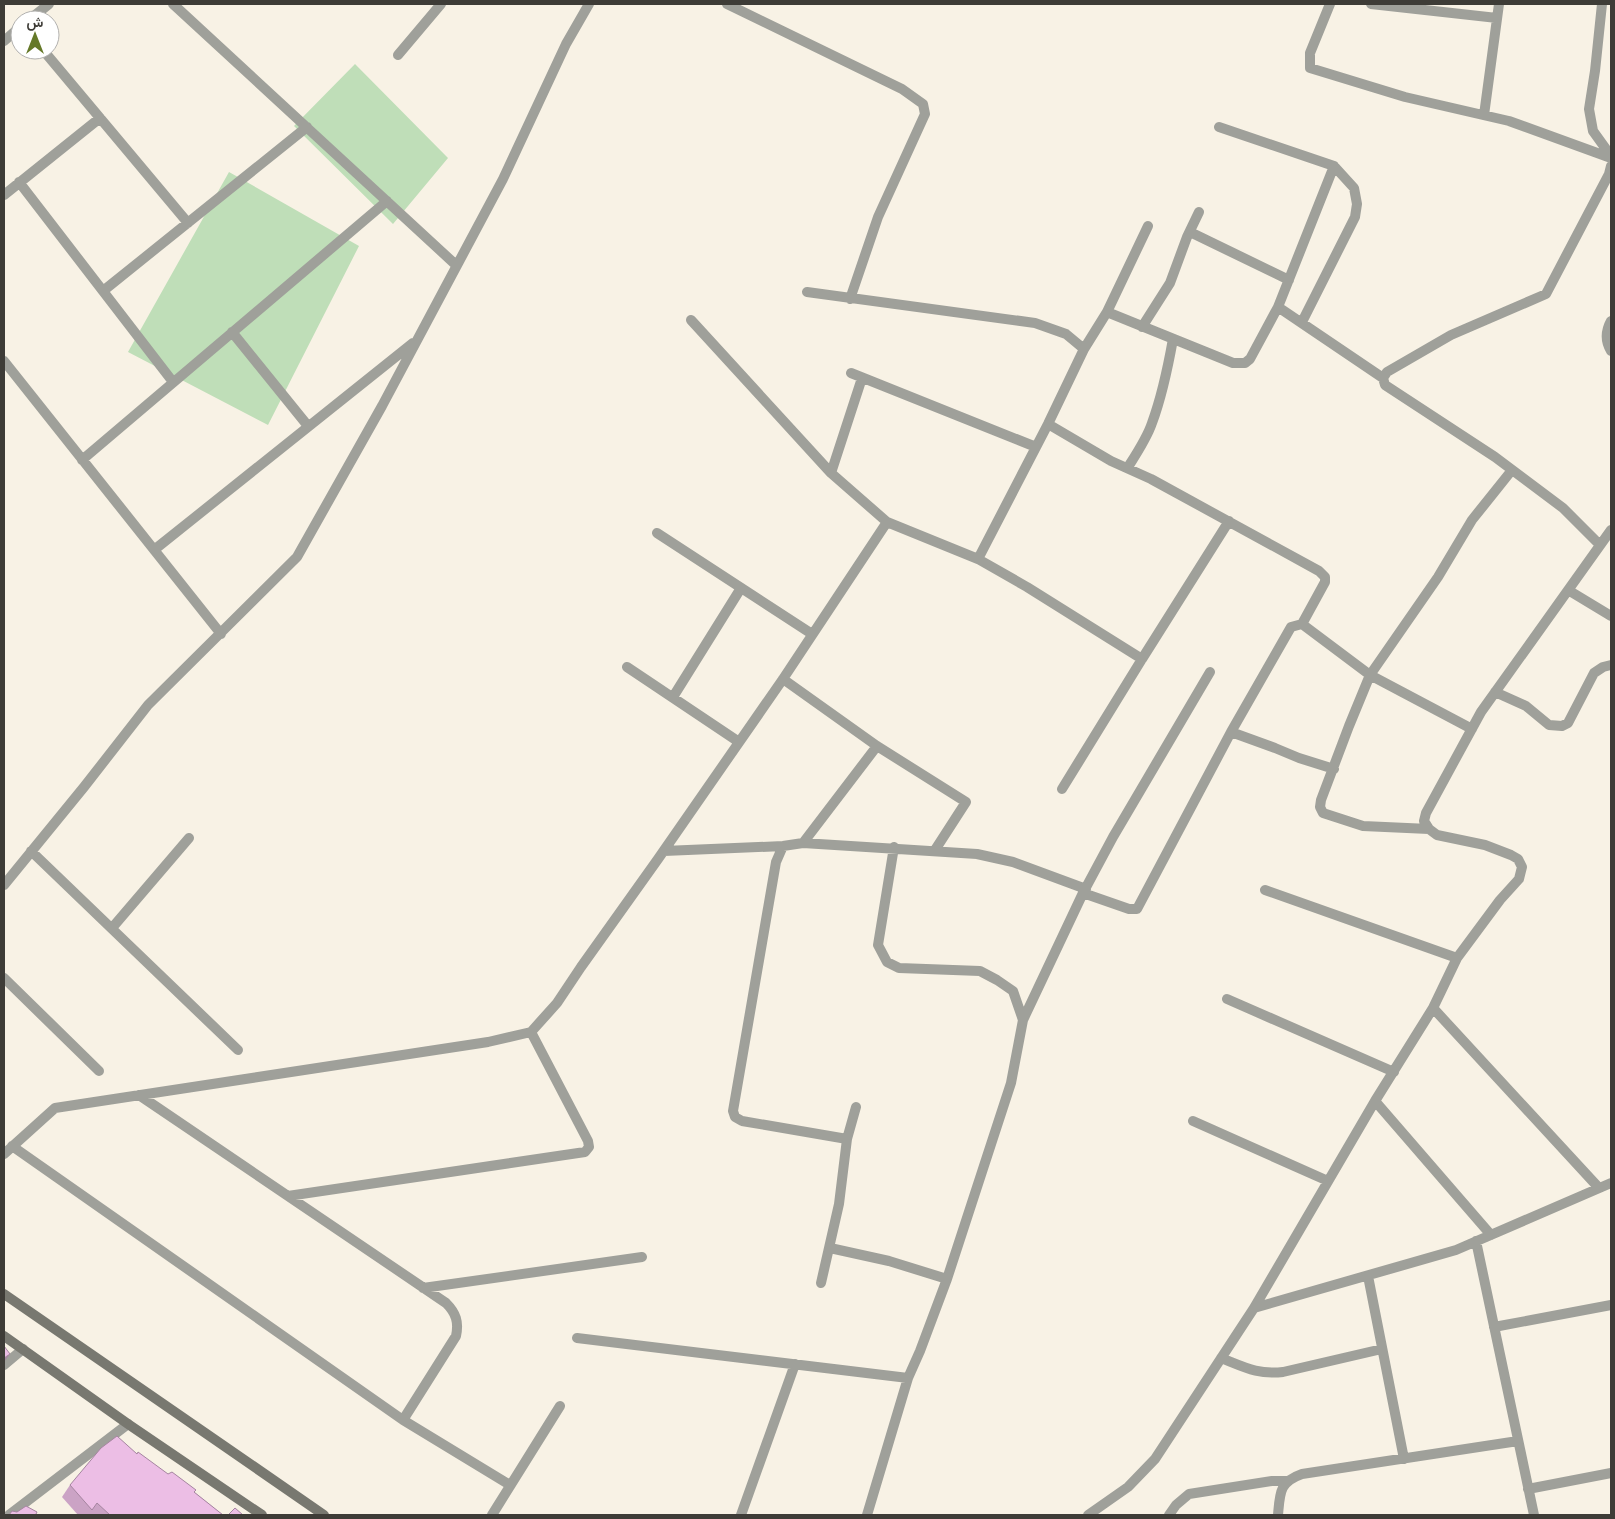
<svg xmlns="http://www.w3.org/2000/svg" width="1615" height="1519" font-family="'Archivo Narrow',Vazirmatn,sans-serif">
	<style>
		.green { fill: #bfdeb8 }
		.lines { fill: none; stroke-linecap: round; stroke-linejoin: round }
		.street { stroke: #9fa09a; stroke-width: 10 }
		.secondary { stroke: #787870; stroke-width: 10 }
		.wall { fill: #cba3c5 }
		.shaded-wall { fill: #a585a0 }
		.building { fill: #ecbee5; stroke: #a585a0 }
	</style>
	<rect width="100%" height="100%" fill="#f8f2e5"/>
	<!-- green -->
	<path class="green" d="M355 64 448 158 393 224 294 126Z
		M229 172 359 246 268 425 128 352Z"/>
	<g class="lines">
		<!-- street -->
		<path class="street" d="M173 4 456 265
			M727 4 902 89 923 104 925 114 878 217 850 299
			M1330 4 1310 53V68L1405 97 1509 121 1611 158
			M1371 4 1497 18
			M1602 4 1595 71 1589 109 1593 131 1611 156
			M29 20 49 4
			M4 41 20 27
			M43 50 188 223
			M398 55 441 4
			M1484 115 1499 4
			M1219 127 1334 166 1354 188 1357 204 1355 217 1302 322
			M19 182 173 382
			M4 195 100 118
			M1190 232 1289 280
			M103 291 307 127
			M1278 307 1383 378
			M1107 312 1233 363H1245L1250 359 1278 307 1334 166
			M691 320 831 473 887 522 978 559 1048 424 1084 349 1066 334 1035 323 807 292
			M1611 321C1605 332 1605 341 1611 351
			M1142 327 1170 283 1187 237 1199 212
			M232 332 308 426
			M1084 349 1107 312 1148 226
			M4 361 221 634
			M851 373 1036 447
			M1048 424 1111 461 1151 479 1319 571 1325 577V582L1302 624
			M82 460 387 201
			M1128 467C1137 453 1147 438 1152 423 1162 396 1168 367 1173 339
			M831 473 862 378
			M657 533 812 634
			M1600 545 1563 508 1495 457 1385 385 1383 378 1387 372 1451 335 1546 294 1609 174 1611 166
			M154 550 413 343
			M978 559 1027 587 1142 659 1062 789
			M1568 590 1611 616
			M1142 659 1229 521
			M627 667 739 742
			M783 679 877 746 966 802 935 850
			M1495 692 1526 706 1549 725 1562 726 1568 723 1594 673 1603 667 1611 665
			M673 697 741 588
			M1231 732 1275 748 1299 758 1334 769
			M1429 829 1363 826 1323 813 1320 807 1321 800 1349 726 1370 675 1438 577 1472 520 1512 470
			M803 843 877 746
			M783 846 776 862 733 1111 735 1117 742 1121 847 1139
			M894 847 878 945 887 962 899 968 980 971 997 980 1013 991 1023 1020
			M31 851 238 1050
			M664 851 783 846 803 843 977 854 1013 862 1086 889
			M4 885 84 787 148 705 297 557 382 406 503 179 566 44 589 4
			M1265 890 1457 958
			M1083 893 1129 909H1137L1231 732 1291 627 1302 624 1370 675 1472 729
			M112 928 189 838
			M4 978 99 1071
			M1227 999 1394 1072
			M1433 1008 1599 1188
			M139 1095 446 1303C456 1313 459 1322 456 1336L403 1420
			M1375 1101 1491 1235
			M1193 1121 1328 1181
			M12 1146 403 1420 510 1485
			M4 1154 55 1108 488 1042 531 1032 557 1003 581 967 658 859 783 679 887 522
			M288 1196 585 1152 589 1147 588 1141 531 1032
			M1476 1241 1534 1515
			M830 1248 889 1261 947 1279
			M1368 1276 1404 1459
			M821 1283 839 1204 847 1139 856 1107
			M423 1288 642 1257
			M1254 1308 1375 1101 1433 1008 1457 958 1500 900 1519 879 1522 867 1518 859 1511 855 1485 845 1437 835 1429 829 1424 821 1426 813 1481 712 1611 530
			M1494 1327 1611 1305
			M577 1338 908 1378
			M1221 1358C1244 1367 1258 1375 1283 1372L1382 1349
			M4 1365 23 1349
			M1528 1489 1611 1473
			M9 1515 128 1424
			M492 1515 560 1406
			M741 1515 795 1364
			M867 1515 908 1378 920 1351 947 1279 1011 1083 1023 1020 1083 893 1113 837 1210 672
			M1088 1515 1128 1487 1155 1459 1254 1308 1456 1250 1611 1183
			M1169 1515 1176 1505 1189 1494 1272 1481H1287
			M1278 1515C1280 1493 1279 1482 1302 1474L1518 1441"/>
		<!-- secondary -->
		<path class="secondary" d="M4 1294 324 1515
			M4 1336 128 1424 262 1515"/>
	</g>
	<!-- wall -->
	<path class="wall" d="M137 1454 194 1492 223 1515H78L62 1497 70 1485Z"/>
	<!-- shaded-wall -->
	<path class="shaded-wall" d="M10 1354 4 1362V1358Z"/>
	<!-- building -->
	<path class="building" d="M4 1346 10 1354 4 1358Z
		M117 1436 137 1454 138 1452 168 1474 172 1472 196 1490 194 1492 223 1515H110L97 1503 92 1510 70 1485 101 1448Z
		M26 1506 37 1512 36 1514 37 1515H9L12 1511 17 1512Z
		M235 1508 243 1515H228Z"/>
	<!-- border -->
	<rect width="1615" height="1519" fill="none" stroke="#3e3c37" stroke-width="10"/>
	<!-- north arrow -->
	<g transform="translate(35 35)"><circle r="24" fill="#ffffff" stroke="#b2b1af"/>
	<path d="M0-4L9 19L0 12L-9 19Z" fill="#657929"/>
	<text y="-8" font-size="14" font-weight="bold" text-anchor="middle" fill="#3e3c37">ش</text>
	</g>
</svg>
